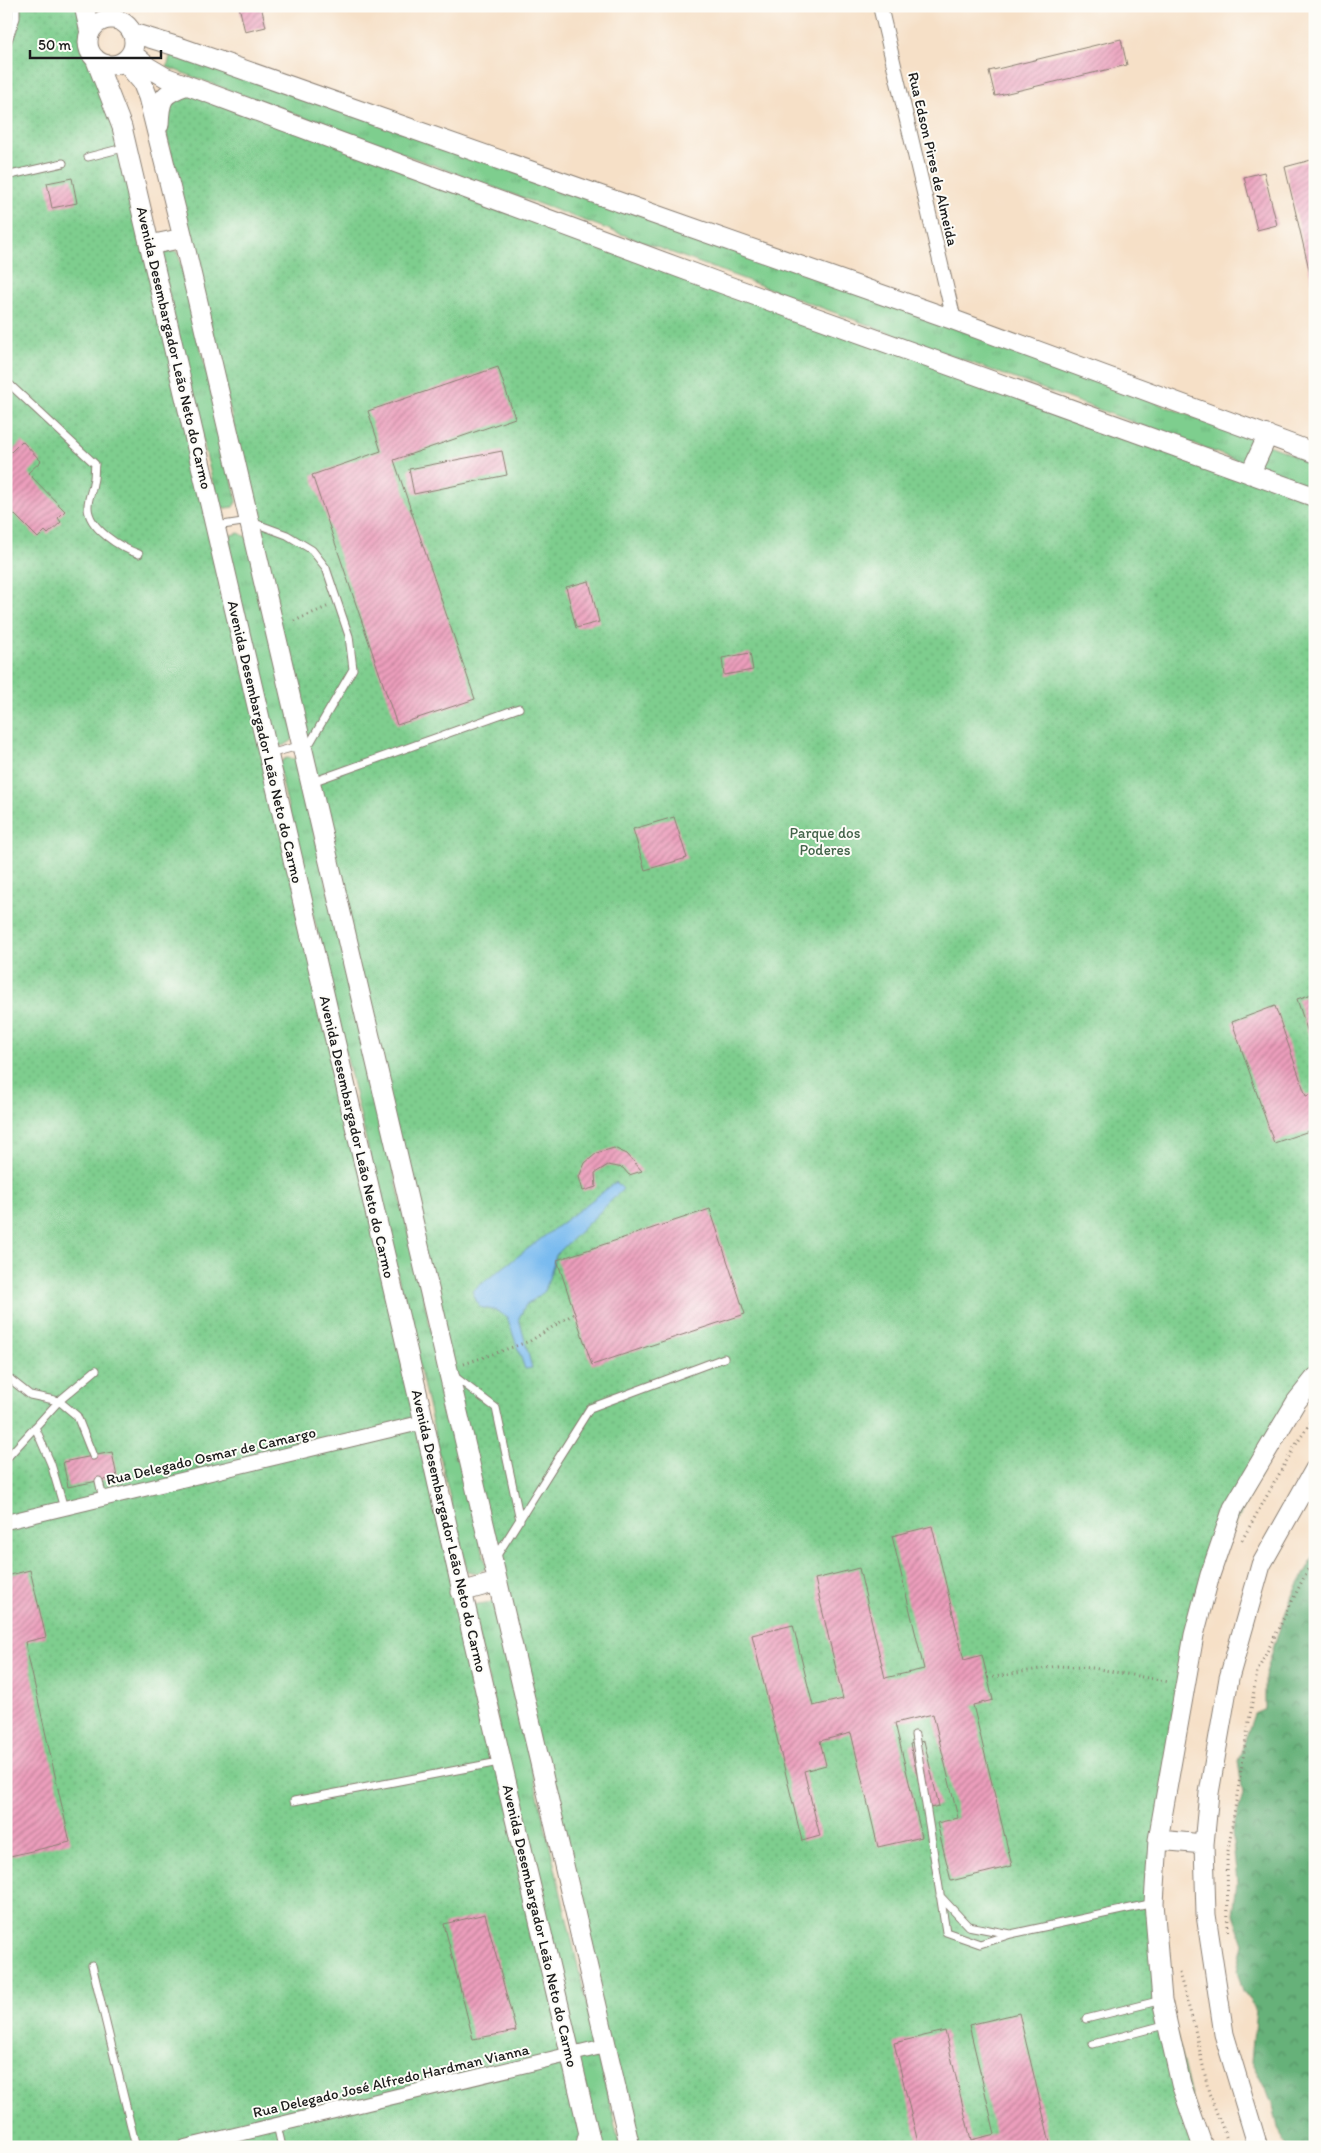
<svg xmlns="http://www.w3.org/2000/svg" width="1321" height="2153" font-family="Itim,sans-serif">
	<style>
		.grass { fill: url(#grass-tufts); stroke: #4d7555 }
		.forest { fill: url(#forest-crowns); stroke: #41664a }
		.park { fill: url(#park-dots); stroke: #4d7555 }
		.water { fill: #7abbef; stroke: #4b6c86 }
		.building { fill: url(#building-hatch) }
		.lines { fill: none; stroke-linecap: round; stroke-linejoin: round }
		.service-casing { stroke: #897e72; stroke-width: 9 }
		.minor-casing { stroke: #897e72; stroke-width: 16 }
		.secondary-casing { stroke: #897e72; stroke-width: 21 }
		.path { stroke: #897e72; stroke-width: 3; stroke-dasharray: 1 4; stroke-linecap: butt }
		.service { stroke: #fff; stroke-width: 7 }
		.minor { stroke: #fff; stroke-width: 14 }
		.secondary { stroke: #fff; stroke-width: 19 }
		.labels { text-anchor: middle; stroke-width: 4; stroke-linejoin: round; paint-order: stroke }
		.street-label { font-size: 15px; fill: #1c1c1c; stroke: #fdfcf7 }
		.park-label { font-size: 15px; fill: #43634a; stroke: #fdfcf7 }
	</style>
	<defs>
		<pattern id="grass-tufts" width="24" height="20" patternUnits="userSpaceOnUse" patternTransform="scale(1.25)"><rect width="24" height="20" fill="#7ece8e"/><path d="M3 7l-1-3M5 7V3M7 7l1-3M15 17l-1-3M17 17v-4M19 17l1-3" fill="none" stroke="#6cb07a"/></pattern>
		<pattern id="forest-crowns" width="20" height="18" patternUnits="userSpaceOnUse" patternTransform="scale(1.25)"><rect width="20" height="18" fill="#66b179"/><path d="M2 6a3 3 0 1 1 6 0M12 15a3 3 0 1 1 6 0" fill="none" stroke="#538f62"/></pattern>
		<pattern id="park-dots" width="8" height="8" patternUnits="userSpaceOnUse" patternTransform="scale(1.25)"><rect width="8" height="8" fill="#7ece8e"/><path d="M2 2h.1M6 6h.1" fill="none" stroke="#6cb07a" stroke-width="1.8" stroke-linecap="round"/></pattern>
		<pattern id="building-hatch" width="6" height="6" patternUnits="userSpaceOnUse" patternTransform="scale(1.25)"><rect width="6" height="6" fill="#ec9ebc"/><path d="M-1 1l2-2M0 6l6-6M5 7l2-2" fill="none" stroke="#be8098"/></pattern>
	</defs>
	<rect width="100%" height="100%" fill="#fdfcf7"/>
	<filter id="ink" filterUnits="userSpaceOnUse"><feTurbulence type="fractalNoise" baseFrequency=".02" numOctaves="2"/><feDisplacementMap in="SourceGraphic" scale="10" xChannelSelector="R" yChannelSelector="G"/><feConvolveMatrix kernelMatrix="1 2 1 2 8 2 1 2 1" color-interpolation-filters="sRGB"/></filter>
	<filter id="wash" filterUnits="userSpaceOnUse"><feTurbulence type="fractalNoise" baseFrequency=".0096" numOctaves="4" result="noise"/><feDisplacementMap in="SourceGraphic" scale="20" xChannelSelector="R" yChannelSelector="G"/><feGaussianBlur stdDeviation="1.12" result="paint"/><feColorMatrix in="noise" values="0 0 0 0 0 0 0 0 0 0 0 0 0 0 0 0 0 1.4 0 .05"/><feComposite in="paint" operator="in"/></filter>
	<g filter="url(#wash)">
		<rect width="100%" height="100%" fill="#f6e0c7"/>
		<!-- grass -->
		<path class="grass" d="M172 50 949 324 1315 463V489L199 79 167 67Z
			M169 251 178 252 237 501 233 507 225 508 218 505 160 256Z
			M239 533 248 538 295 737C289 745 280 748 271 745L227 542 231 535Z
			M286 758 297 759 487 1568 477 1573 467 1571 278 764Z
			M493 1602 620 2147H597L471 1605Z"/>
		<!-- forest -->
		<path class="forest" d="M1315 1554V2147H1288L1278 2129 1273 2104 1251 2061 1256 2009 1243 1992 1237 1971 1243 1944 1233 1915 1237 1882 1232 1832 1243 1795 1238 1761 1254 1714 1265 1709V1676L1277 1636 1290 1601Z"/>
		<!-- park -->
		<path class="park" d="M6 6H84L90 33 88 42 90 51 122 127 592 2147H6Z
			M187 85 1315 497V1378L1296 1402 1210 1575 1158 1840 1157 1954 1203 2147H630L160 106Z"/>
		<!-- water -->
		<path class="water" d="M616 1182 623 1189 556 1255 545 1291 525 1306 519 1318 532 1368 525 1369 507 1317 497 1311 479 1307 472 1291Z"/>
		<g id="blocks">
			<!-- building -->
			<path class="building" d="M239 6H261L266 27 245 32Z
				M1121 39 1127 65 995 96 989 71Z
				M1315 159V282H1312L1285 167Z
				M1264 172 1277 225 1257 230 1244 177Z
				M72 178 77 203 52 208 47 183Z
				M498 367 515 418 394 460 475 699 397 725 312 475 381 451 368 411Z
				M22 441 41 461 28 473 65 511 58 518 61 522 48 534 45 531 38 538 6 506V451L9 454Z
				M502 451 507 475 414 494 409 469Z
				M589 581 599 622 576 628 566 587Z
				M750 653 753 670 724 675 722 658Z
				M674 817 687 858 645 870 633 829Z
				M1315 993V1051H1314L1297 999Z
				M1275 1006 1306 1096 1315 1093V1129L1274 1143 1232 1022Z
				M614 1148 627 1154 642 1171 629 1175 623 1168 608 1165 595 1173 596 1187 583 1191 579 1177 585 1163 597 1153Z
				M710 1209 745 1314 592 1365 557 1260Z
				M112 1452 117 1477 68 1487 63 1462Z
				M932 1526 964 1660 982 1655 993 1700 973 1705 1012 1866 951 1881 937 1823 958 1818 933 1714 895 1723 922 1837 878 1847 851 1733 820 1741 826 1765 804 1771 820 1836 802 1841 752 1635 793 1625 813 1706 843 1699 815 1579 859 1568 885 1678 924 1669 892 1536Z
				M30 1570 46 1637 25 1642 70 1842 6 1857V1576Z
				M924 1741 939 1806 925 1809 910 1744Z
				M485 1914 516 2031 473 2039 444 1924Z
				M1019 2013 1051 2147H919L894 2043 945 2031 971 2140 995 2134 969 2025Z"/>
		</g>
	</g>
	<g filter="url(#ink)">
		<use href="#blocks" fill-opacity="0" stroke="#897e72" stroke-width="1"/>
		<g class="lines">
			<!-- service casing -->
			<g class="service-casing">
				<path id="service" d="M6 46 16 18V6
					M88 157 127 147
					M6 176 63 163
					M6 381 95 464C94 470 95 477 93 483 92 491 88 498 88 506 87 528 121 548 139 554
					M216 526 249 521 287 535 312 550 326 568 349 636 353 669 310 743 269 754
					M312 782 519 708
					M454 1376 496 1408 520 1520
					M6 1379H10L30 1395 59 1401 77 1416 93 1456
					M35 1427 51 1464 64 1508
					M6 1459 59 1401 96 1370
					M99 1481 103 1499
					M496 1557 590 1408 724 1358
					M915 1735 946 1932 980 1944 1011 1934 1154 1903
					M294 1801 499 1762
					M940 1896 968 1926 1010 1934
					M92 1965 136 2147
					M1086 2019 1162 2000
					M1093 2044 1168 2024
					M277 2125 282 2147
					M579 2147 583 2131"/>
			</g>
			<!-- minor casing -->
			<g class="minor-casing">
				<path id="minor" d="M880 6 954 320
					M6 1522 424 1422
					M185 2147 605 2046"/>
			</g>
			<!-- secondary casing -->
			<g class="secondary-casing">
				<path id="secondary" d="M84 6 90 33
					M88 42a23 23 0 1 1 46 0a23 23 0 1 1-46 0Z
					M133 33 182 48 954 320 1315 453
					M132 53 148 67 165 77 723 284 1315 497
					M95 58 122 127 424 1422C477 1664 536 1905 592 2147
					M124 61 142 82 148 97 183 238 630 2147
					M159 125C160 98 162 94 187 85
					M150 245 183 238
					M1250 474 1268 435
					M461 1592 497 1582
					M1158 1840 1204 1844
					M1203 2147 1181 2084 1162 2000 1154 1903 1158 1840 1194 1635 1210 1575 1233 1508 1296 1402 1315 1378
					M1258 2147 1224 2034 1206 1915 1204 1844 1209 1793 1229 1678 1261 1565 1315 1469"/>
			</g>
			<!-- path -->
			<path class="path" d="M294 621 329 606
				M464 1364 530 1341 575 1313
				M1242 1540 1295 1446 1315 1416
				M988 1678 1057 1666 1093 1668 1170 1682
				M1228 1931 1227 1857 1257 1672 1315 1555
				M1179 1973 1194 2025 1209 2093 1230 2147"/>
			<!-- service -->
			<use href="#service" class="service"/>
			<!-- minor -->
			<use href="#minor" class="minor"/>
			<!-- secondary -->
			<use href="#secondary" class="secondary"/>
		</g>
	</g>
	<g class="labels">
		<!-- street labels -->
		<g class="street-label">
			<text transform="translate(933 159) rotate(77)" y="5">Rua Edson Pires de Almeida</text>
			<text transform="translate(174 348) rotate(77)" y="5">Avenida Desembargador Leão Neto do Carmo</text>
			<text transform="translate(265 742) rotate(77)" y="5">Avenida Desembargador Leão Neto do Carmo</text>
			<text transform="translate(357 1137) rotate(77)" y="5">Avenida Desembargador Leão Neto do Carmo</text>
			<text transform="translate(211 1456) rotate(-13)" y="5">Rua Delegado Osmar de Camargo</text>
			<text transform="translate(449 1531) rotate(77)" y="5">Avenida Desembargador Leão Neto do Carmo</text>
			<text transform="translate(540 1926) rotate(77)" y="5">Avenida Desembargador Leão Neto do Carmo</text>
			<text transform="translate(391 2081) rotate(-13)" y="5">Rua Delegado José Alfredo Hardman Vianna</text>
		</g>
		<!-- park labels -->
		<g class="park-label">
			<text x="825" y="838">Parque dos<tspan x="825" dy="17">Poderes</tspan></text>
		</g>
	</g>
	<!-- margin -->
	<rect width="1321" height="2153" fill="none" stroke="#fdfcf7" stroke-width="25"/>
	<!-- scale -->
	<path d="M30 50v8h131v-8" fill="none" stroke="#1c1c1c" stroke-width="2.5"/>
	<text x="38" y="50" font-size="15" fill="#1c1c1c" stroke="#fdfcf7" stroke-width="4" paint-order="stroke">50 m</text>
</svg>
